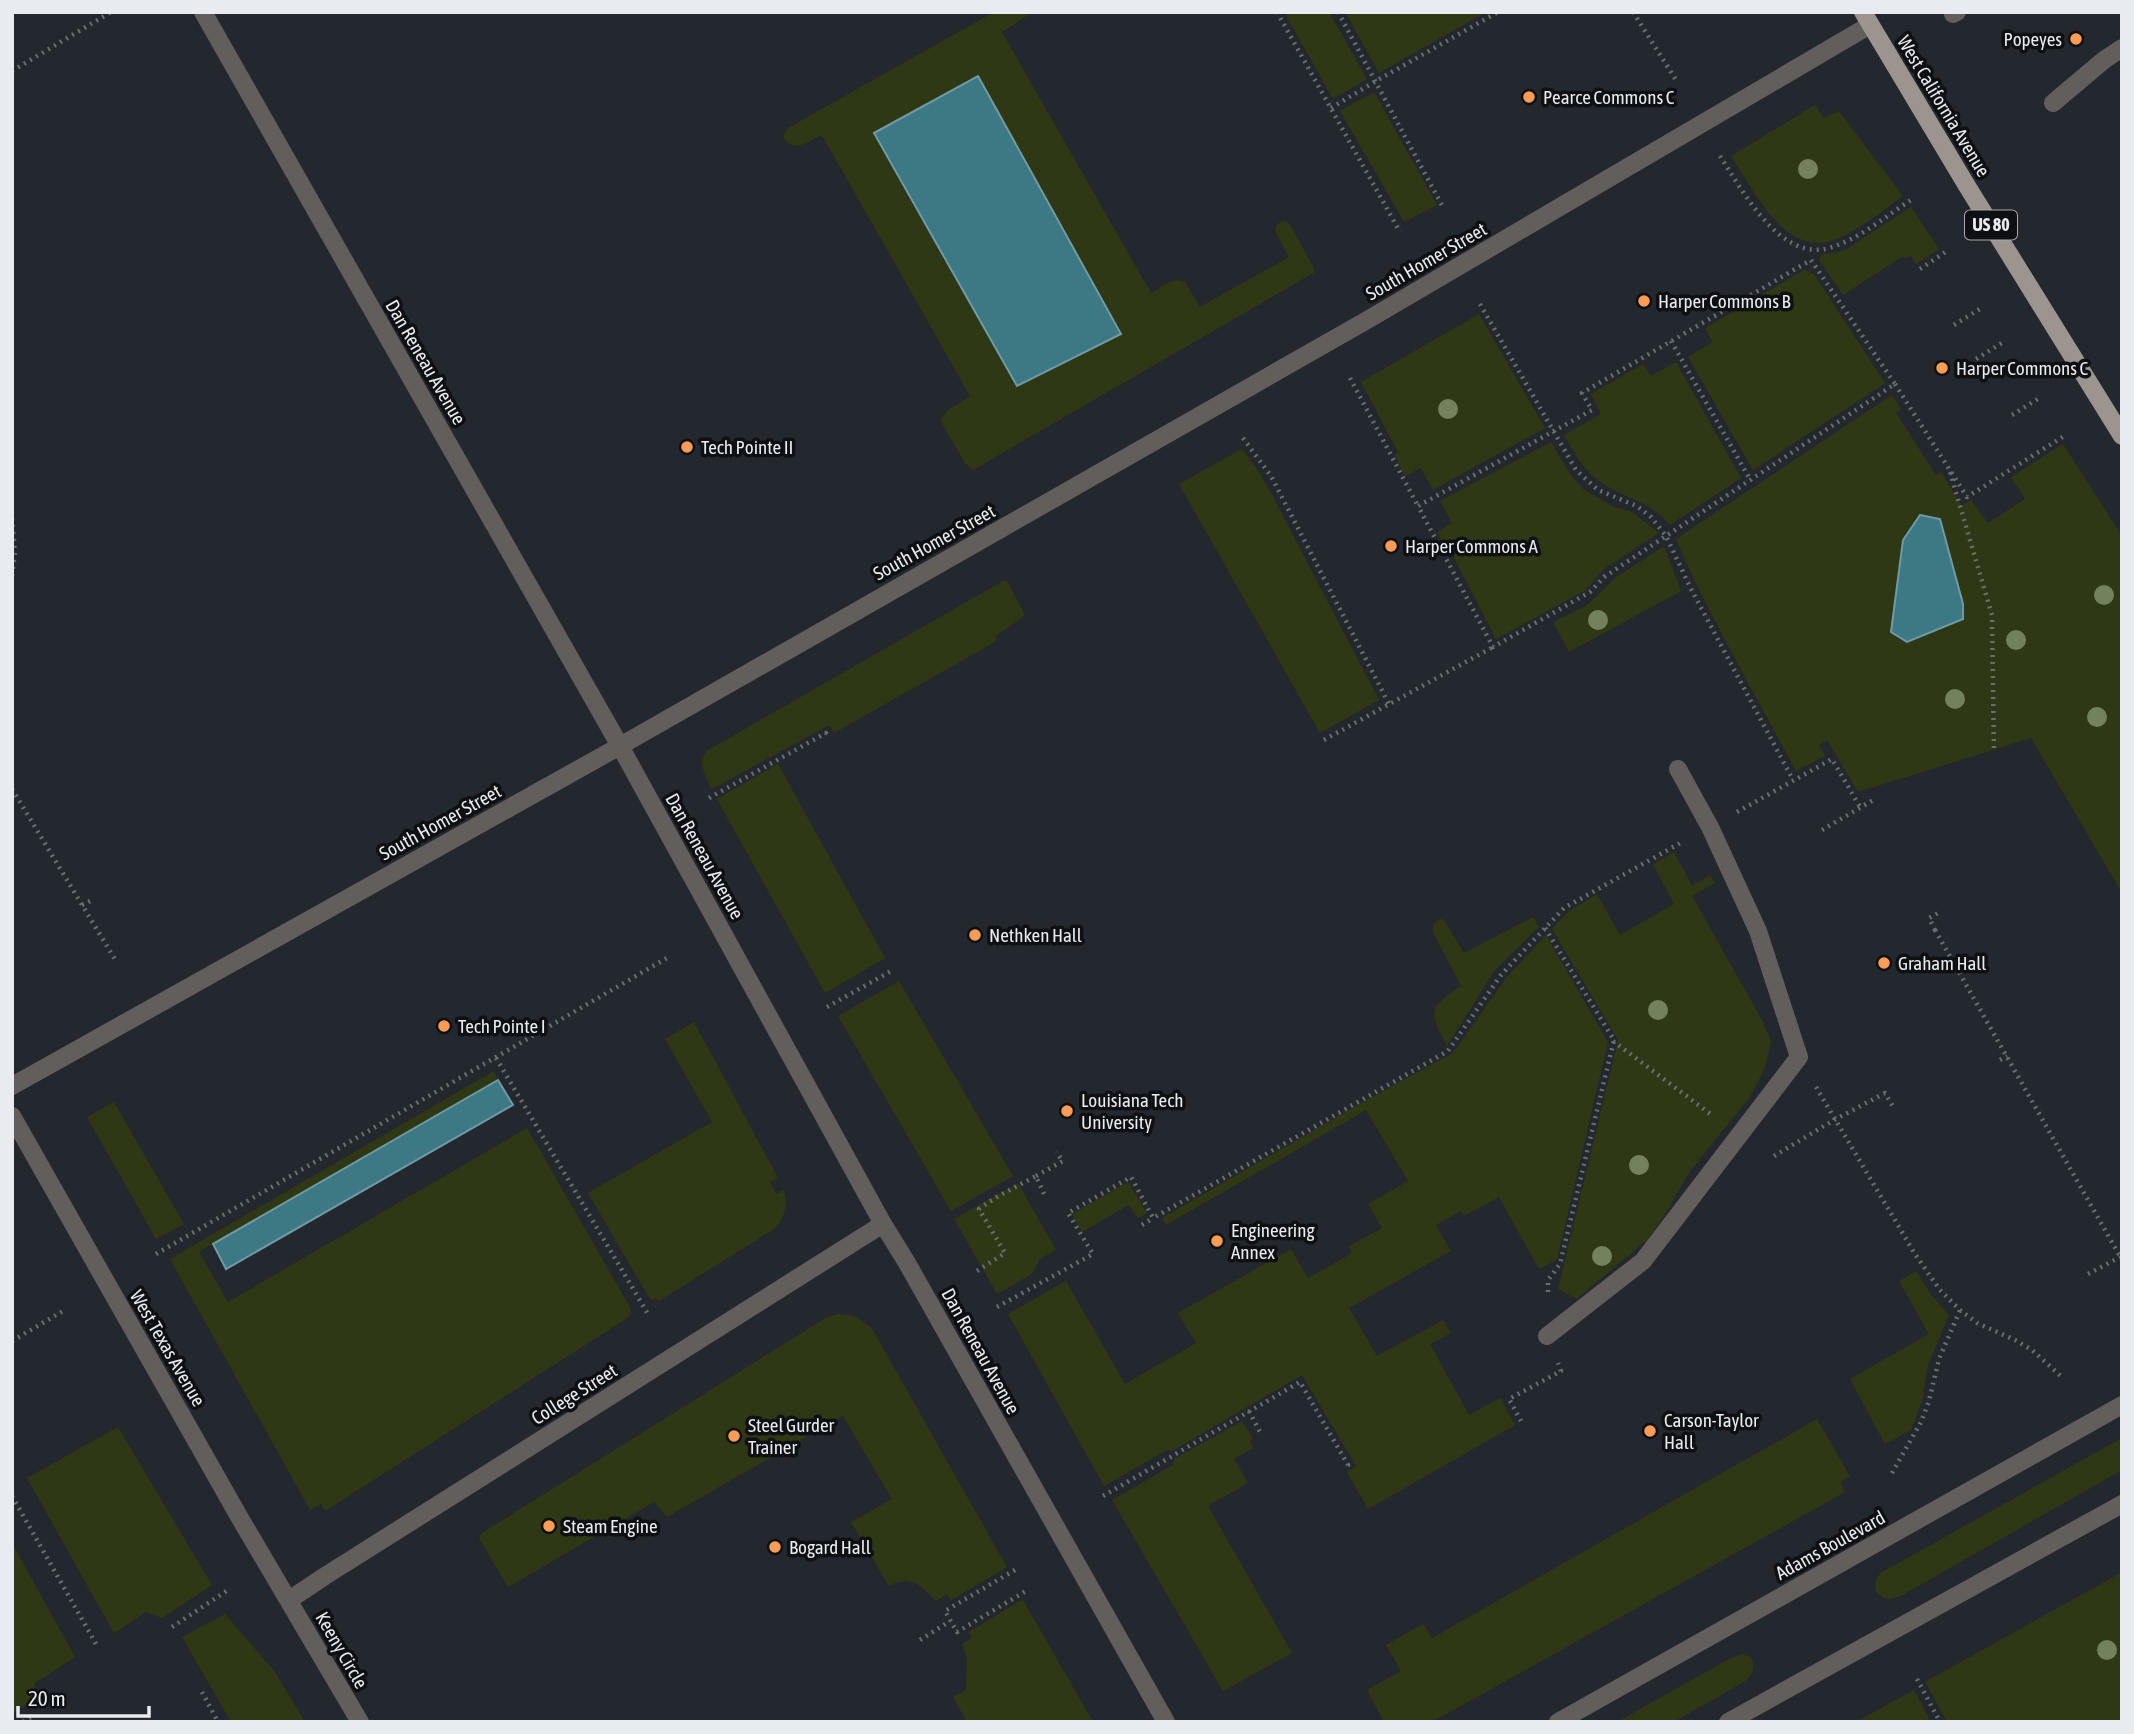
<svg xmlns="http://www.w3.org/2000/svg" width="2134" height="1734" font-family="'Asap Condensed',sans-serif">
	<style>
		.green { fill: #2f3815 }
		.water { fill: #3d7885; stroke: #709aa5; stroke-width: 2 }
		.lines { fill: none; stroke-linecap: round; stroke-linejoin: round }
		.path { stroke: #696e73; stroke-width: 4.5; stroke-dasharray: 2 5; stroke-linecap: butt }
		.minor { stroke: #625e5c; stroke-width: 18 }
		.major { stroke: #9c948f; stroke-width: 18 }
		.tree { fill: #73815d }
		.poi-dot { fill: #fd9c55; stroke: #0e1013; stroke-width: 2.5 }
		.labels { text-anchor: middle; stroke-width: 7; stroke-linejoin: round; paint-order: stroke }
		.shield { fill: #0e1013; stroke: #a7a9ad; stroke-width: 2 }
		.shield-label { font-size: 18px; font-weight: bold; fill: #e8ebef }
		.poi-label { font-size: 19px; fill: #e8ebef; stroke: #0e1013; text-anchor: start }
		.street-label { font-size: 19px; fill: #e8ebef; stroke: #0e1013 }
	</style>
	<rect width="100%" height="100%" fill="#23282e"/>
	<!-- green -->
	<path class="green" d="M994 12H1029L1028 15 1002 32 1151 293C1161 288 1173 276 1185 282L1200 307 1289 257 1276 233 1275 228 1280 222 1286 221 1290 225 1313 266 1315 272 973 470 965 463 942 424 941 419 948 410 970 396 822 135C808 141 793 155 783 136L788 128Z
		M1284 12H1329L1367 79 1333 99Z
		M1345 12H1486L1379 73Z
		M1374 92 1437 205 1404 222 1340 111Z
		M1815 105 1824 118 1839 111 1903 196C1882 211 1859 230 1835 240 1784 258 1754 190 1731 156Z
		M1911 207 1939 249 1916 264 1911 255 1906 258 1903 256 1843 295 1819 260 1821 255 1845 250Z
		M1804 270 1814 274 1885 383 1753 470 1688 357 1713 342 1705 328Z
		M1479 314 1545 428 1433 490 1421 468 1405 476 1395 455 1398 452 1361 382Z
		M1676 362 1741 478 1670 525C1651 502 1629 500 1605 485 1585 473 1575 455 1564 435L1601 414 1591 394 1643 364 1651 376Z
		M1892 395 1901 409 1896 413 1936 475 1941 472 1962 506 1971 500 1988 523 2025 499 2011 477 2063 444 2122 536V893L2031 738 1858 792 1827 740 1819 745 1825 756 1796 771 1719 629 1693 578 1676 539Z
		M1551 442 1572 477 1583 489 1614 507 1632 512 1659 533 1604 569 1584 591 1496 639 1449 548 1446 549 1437 532 1452 523 1440 501Z
		M1242 449 1261 475 1271 493 1379 700 1320 733 1179 484Z
		M1664 546 1681 591 1569 652 1553 622 1587 605 1615 578Z
		M1003 581H1007L1025 615 1018 621 997 635 995 642 834 733 829 725 712 789C706 778 696 761 708 750Z
		M778 764 885 958 825 993 717 799Z
		M1674 852 1692 886 1710 875 1715 883 1692 896 1761 1018 1771 1041 1765 1068 1750 1097 1690 1171 1666 1213 1647 1240 1576 1299 1558 1289 1618 1040 1552 929 1568 912 1597 894 1620 935 1674 904 1653 864Z
		M1533 917 1539 927 1495 970 1447 1046C1428 1010 1428 1009 1461 986L1433 932V924L1440 919 1444 920 1464 953Z
		M1546 935 1608 1042 1557 1260 1539 1269 1499 1197 1464 1216 1461 1211 1436 1225 1451 1251 1349 1308 1377 1356 1443 1320 1451 1333 1430 1344 1469 1415 1500 1398 1515 1425 1368 1509 1347 1472 1356 1466 1302 1375 1174 1450 1165 1451 1104 1486 1008 1314 1066 1281 1125 1384 1196 1343 1178 1313 1291 1249 1308 1278 1352 1253 1349 1246 1382 1228 1368 1204 1408 1181 1366 1110 1166 1225 1162 1218 1363 1102 1453 1053 1506 978Z
		M899 981 1013 1176 951 1211 838 1016Z
		M694 1022 778 1178 770 1182 776 1194 784 1190C788 1205 785 1218 774 1229L659 1301 656 1298 651 1301 588 1193 712 1122 665 1039Z
		M494 1071 498 1080 199 1252 228 1302 527 1128 631 1309 629 1317 325 1511 321 1504 310 1510 170 1259Z
		M114 1102 184 1224 156 1239 87 1117Z
		M1128 1182 1147 1213 1138 1218 1129 1205 1082 1232 1072 1214Z
		M1018 1183 1056 1250 1040 1259 1032 1274 997 1294 954 1219Z
		M1916 1271 1932 1296 1949 1315 1928 1365 1922 1401 1911 1430 1885 1444 1850 1379 1929 1334 1899 1281Z
		M839 1314 855 1316 871 1327 1007 1567 951 1600 947 1594 936 1601C921 1585 910 1575 889 1586L851 1522 892 1499 843 1416 667 1517 654 1502 508 1587 479 1538 482 1533 827 1317Z
		M1817 1419 1850 1476 1840 1482 1845 1492 1432 1722H1384L1367 1690 1401 1671 1386 1645 1423 1624 1432 1638Z
		M1242 1421 1253 1439 1250 1441 1253 1448 1234 1459 1248 1483 1208 1506 1292 1653 1223 1691 1112 1500 1173 1465 1174 1459Z
		M118 1427 212 1585 162 1618 146 1612 114 1633 27 1478Z
		M2122 1438V1470L1899 1597 1885 1599 1876 1592C1874 1583 1876 1576 1884 1571Z
		M12 1543 75 1657 35 1683 30 1703 12 1713Z
		M2122 1572V1722H1947L1925 1682Z
		M1023 1599V1600L1093 1722H967L953 1697 966 1690 967 1658 962 1644 972 1638 969 1632Z
		M225 1614 275 1672 305 1722H231L182 1637Z
		M1742 1654 1751 1657C1755 1666 1754 1673 1747 1680L1674 1722H1617L1731 1658Z
		M1914 1690 1931 1722H1856Z"/>
	<!-- water -->
	<path class="water" d="M978 76 1121 334 1017 386 874 133Z
		M1920 515 1940 519 1963 604V619L1907 642 1891 632 1903 540Z
		M498 1080 513 1105 226 1269 213 1244Z"/>
	<g class="lines">
		<!-- path -->
		<path class="path" d="M1277 12 1400 232
			M1338 12 1444 209
			M1633 12 1676 80
			M12 71 111 12
			M1331 108 1376 81 1498 12
			M1720 156C1742 190 1780 262 1829 248 1860 239 1887 215 1914 198
			M1920 269 1947 251
			M1480 304 1576 470 1598 490 1637 506 1651 517 1666 536 1604 577 1590 592 1493 647 1418 506 1592 410 1582 393 1811 260 1895 384 1666 536 1691 589 1793 780
			M1954 325 1983 307
			M1671 341 1751 481
			M1976 359 2005 341
			M1350 378 1418 506
			M1895 384 1967 497 2064 436
			M2012 415 2041 397
			M1243 438 1271 476 1389 704
			M1950 472 1992 615 1994 750
			M12 518 15 552 12 576
			M1324 740 1493 647
			M12 789 116 961
			M709 798 826 733 827 736
			M1737 812 1832 759 1860 807
			M1822 830 1875 799
			M82 905 92 900
			M1545 928 1614 1040 1560 1264 1548 1280V1297
			M1935 930 2122 1260
			M1935 930 1929 918 1938 913
			M827 1007 893 970
			M1613 1041 1713 1116
			M496 1058 648 1314
			M2000 1060 2007 1056
			M1816 1087 1915 1254 1940 1290 1960 1310 1977 1323 2015 1340 2032 1350 2063 1378
			M1774 1156 1834 1120 1885 1093 1894 1108
			M1036 1176 1063 1161 1056 1152
			M1142 1225 1153 1218
			M156 1254 667 958
			M977 1271 1005 1253 979 1209 995 1198 1036 1176 1045 1196
			M2088 1274 2120 1257
			M997 1307 1093 1254 1068 1213 1131 1177 1153 1218 1448 1051 1501 975 1564 908 1684 841
			M12 1341 63 1311
			M1249 1411 1261 1434
			M1521 1421 1509 1399 1561 1371 1558 1363
			M1892 1473 1921 1422 1929 1401 1939 1359 1960 1310
			M12 1496 96 1644
			M1103 1496 1300 1382 1348 1465 1344 1467
			M1015 1570 945 1611 957 1632 1026 1591
			M172 1627 228 1590
			M920 1640 950 1621
			M1917 1679 1940 1722
			M202 1692 218 1722
			M23 1722 31 1717"/>
		<!-- minor -->
		<path class="minor" d="M203 12 620 746 883 1224 907 1263 1166 1722
			M1953 14 1957 12
			M2053 103 2104 60 2122 48
			M12 1086 620 746 1369 319 1870 25
			M12 1116 241 1520 360 1722
			M1547 1336 1643 1261 1799 1057 1758 931 1710 827 1678 769
			M289 1600 325 1576 883 1224
			M1558 1722 2122 1405
			M1728 1722 2122 1504"/>
		<!-- major -->
		<path class="major" d="M1863 12 1967 186 2122 436"/>
	</g>
	<!-- trees -->
	<g class="tree">
		<circle cx="1808" cy="169" r="10"/>
		<circle cx="1448" cy="409" r="10"/>
		<circle cx="2104" cy="595" r="10"/>
		<circle cx="1598" cy="620" r="10"/>
		<circle cx="2016" cy="640" r="10"/>
		<circle cx="1955" cy="699" r="10"/>
		<circle cx="2097" cy="717" r="10"/>
		<circle cx="1658" cy="1010" r="10"/>
		<circle cx="1639" cy="1165" r="10"/>
		<circle cx="1602" cy="1256" r="10"/>
		<circle cx="2107" cy="1650" r="10"/>
	</g>
	<!-- markers -->
	<g class="poi-dot">
		<circle cx="2076" cy="39" r="7"/>
		<circle cx="1529" cy="97" r="7"/>
		<circle cx="1644" cy="301" r="7"/>
		<circle cx="1942" cy="368" r="7"/>
		<circle cx="687" cy="447" r="7"/>
		<circle cx="1391" cy="546" r="7"/>
		<circle cx="975" cy="935" r="7"/>
		<circle cx="1884" cy="963" r="7"/>
		<circle cx="444" cy="1026" r="7"/>
		<circle cx="1067" cy="1111" r="7"/>
		<circle cx="1217" cy="1241" r="7"/>
		<circle cx="1650" cy="1431" r="7"/>
		<circle cx="734" cy="1436" r="7"/>
		<circle cx="549" cy="1526" r="7"/>
		<circle cx="775" cy="1547" r="7"/>
	</g>
	<g class="labels">
		<!-- shield labels -->
		<rect class="shield" x="1965" y="210.5" width="52" height="29" rx="5"/>
		<g class="shield-label">
			<text x="1991" y="231">US 80</text>
		</g>
		<!-- poi labels -->
		<g class="poi-label">
			<text x="2062" y="46" text-anchor="end">Popeyes</text>
			<text x="1543" y="104">Pearce Commons C</text>
			<text x="1658" y="308">Harper Commons B</text>
			<text x="1956" y="375">Harper Commons C</text>
			<text x="701" y="454">Tech Pointe II</text>
			<text x="1405" y="553">Harper Commons A</text>
			<text x="989" y="942">Nethken Hall</text>
			<text x="1898" y="970">Graham Hall</text>
			<text x="458" y="1033">Tech Pointe I</text>
			<text x="1081" y="1107">Louisiana Tech<tspan x="1081" dy="22">University</tspan></text>
			<text x="1231" y="1237">Engineering<tspan x="1231" dy="22">Annex</tspan></text>
			<text x="1664" y="1427">Carson-Taylor<tspan x="1664" dy="22">Hall</tspan></text>
			<text x="748" y="1432">Steel Gurder<tspan x="748" dy="22">Trainer</tspan></text>
			<text x="563" y="1533">Steam Engine</text>
			<text x="789" y="1554">Bogard Hall</text>
		</g>
		<!-- street labels -->
		<g class="street-label">
			<text transform="translate(1944 106) rotate(59)" y="7">West California Avenue</text>
			<text transform="translate(1426 261) rotate(-30)" y="7">South Homer Street</text>
			<text transform="translate(426 362) rotate(60)" y="7">Dan Reneau Avenue</text>
			<text transform="translate(934 542) rotate(-29)" y="7">South Homer Street</text>
			<text transform="translate(440 822) rotate(-29)" y="7">South Homer Street</text>
			<text transform="translate(705 856) rotate(61)" y="7">Dan Reneau Avenue</text>
			<text transform="translate(168 1348) rotate(60)" y="7">West Texas Avenue</text>
			<text transform="translate(981 1351) rotate(61)" y="7">Dan Reneau Avenue</text>
			<text transform="translate(574 1394) rotate(-32)" y="7">College Street</text>
			<text transform="translate(1830 1545) rotate(-29)" y="7">Adams Boulevard</text>
			<text transform="translate(342 1650) rotate(60)" y="7">Keeny Circle</text>
		</g>
	</g>
	<!-- border -->
	<rect width="2134" height="1734" fill="none" stroke="#e8ebef" stroke-width="28"/>
	<!-- scale -->
	<path d="M18 1706v10h131v-10" fill="none" stroke="#e8ebef" stroke-width="3.5"/>
	<text x="28" y="1706" font-size="21" fill="#e8ebef" stroke="#0e1013" stroke-width="5" paint-order="stroke">20 m</text>
</svg>
